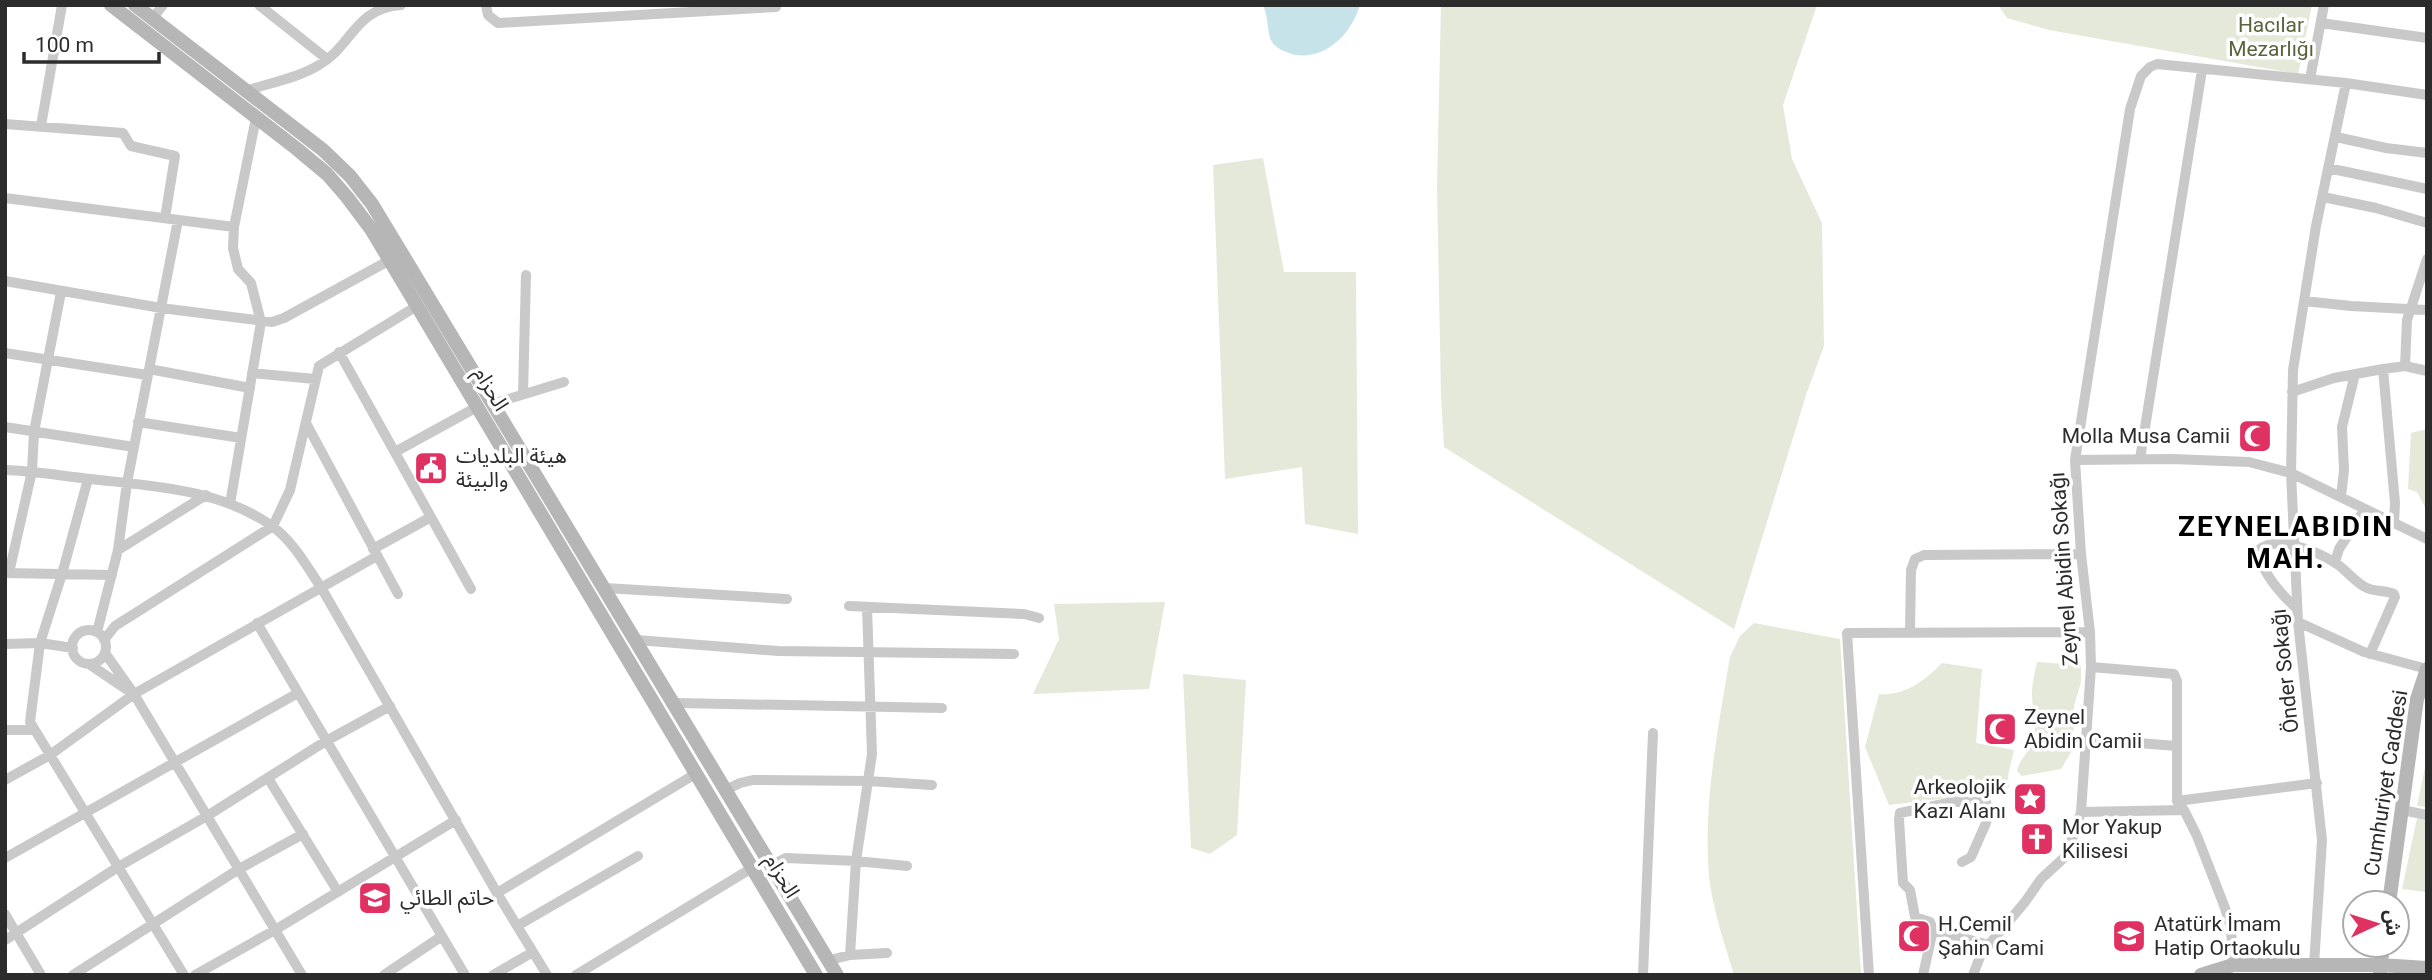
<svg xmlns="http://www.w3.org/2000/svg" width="2432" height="980" font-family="Roboto,'Noto Sans Arabic',sans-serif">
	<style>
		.green { fill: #e5e9d9 }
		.water { fill: #c5e3e9 }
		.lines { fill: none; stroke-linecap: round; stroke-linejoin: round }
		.street { stroke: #c9c9c9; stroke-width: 10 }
		.secondary { stroke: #b6b6b6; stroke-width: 14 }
		.labels { text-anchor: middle; stroke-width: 7; stroke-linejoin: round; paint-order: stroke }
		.park-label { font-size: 21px; fill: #58653b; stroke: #fff }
		.street-label { font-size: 21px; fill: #2c2c2c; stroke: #fff }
		.poi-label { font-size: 21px; fill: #2c2c2c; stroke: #fff; text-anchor: start }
		.district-label { font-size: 28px; font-weight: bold; letter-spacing: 2px; fill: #000; stroke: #fff }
	</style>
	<rect width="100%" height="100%" fill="#fff"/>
	<!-- green -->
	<path class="green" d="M1441 5H1817L1783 105 1792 159 1822 223 1824 346 1807 392 1734 629 1444 447 1441 395 1437 187Z
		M1998 5H2312L2298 74 2049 30 2007 18Z
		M1263 158 1284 272H1356L1358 534 1305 524 1302 467 1225 479 1213 165Z
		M2427 429V511L2417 492 2408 489 2411 433Z
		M1165 602 1149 689 1033 694 1059 639 1054 604Z
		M1754 623 1840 639 1861 975H1734C1723 938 1709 899 1708 860 1705 794 1719 722 1730 657L1740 636Z
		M2037 662 2081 665V682L2074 706 2073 749 2061 769 2022 776 2017 771C2021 756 2029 753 2033 743 2038 727 2032 711 2032 694 2032 683 2035 673 2037 662Z
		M1942 663 1982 669 1976 743 2014 750 2008 776 2009 787 1996 792 1889 805 1865 747 1879 694C1905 696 1924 681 1942 663Z
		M1183 674 1246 680 1237 835 1210 854 1191 848Z
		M2427 758V807L2417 806Z
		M2417 818 2427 820V892L2402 889Z"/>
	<!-- water -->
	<path class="water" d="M1263 5H1360C1351 34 1327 59 1296 55 1287 53 1277 49 1272 42 1267 35 1269 18 1263 5Z"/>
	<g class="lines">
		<!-- street -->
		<path class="street" d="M259 5 327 59
			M486 5 488 15 498 23 776 7
			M152 19 163 5
			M2321 23 2427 38
			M2310 79 2324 5
			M246 91C269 83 298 78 319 65 352 46 355 8 401 5
			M5 124 123 133 131 146 175 156 165 218
			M41 126 62 5
			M2336 137 2386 148 2427 153
			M2328 168 2427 189
			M2323 197 2376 208 2427 223
			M5 198 234 227
			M5 281 161 308 272 322 284 318 390 260
			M2304 301 2351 306 2427 310
			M339 352 471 589
			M5 353 147 375
			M2405 366 2407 320 2427 259
			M149 369 250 388
			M2383 369 2395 503 2394 523
			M252 373 315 379
			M2292 392 2334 378 2383 369 2405 366 2427 371
			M523 394 526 275
			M492 404 564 382
			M138 422 241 438
			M306 423 398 594
			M5 427 134 447
			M395 452 477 407
			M2140 459 2202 70
			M2075 460 2172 459 2249 462 2291 473 2427 539
			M5 470C34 471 62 476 91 479 152 486 220 489 272 526 293 541 308 568 322 589L497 893 547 975
			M88 479 62 574 40 643 30 722 184 975
			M2341 497 2344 470 2342 427 2355 374
			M230 504 261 322 251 283 238 269 233 248 234 227 256 118
			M373 549 431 517
			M118 550 206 495
			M2335 562 2339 549 2365 509
			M5 573 112 575
			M9 573 32 471 34 432 61 292
			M605 588 787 599
			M849 606 1024 614 1039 618
			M2297 609C2282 595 2260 571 2259 550 2277 534 2319 552 2337 564 2347 571 2356 583 2367 588 2376 592 2385 590 2394 594L2395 597 2370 654
			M2298 622 2364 652 2427 669
			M257 623 465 975
			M72 647a17 17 0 1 1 34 0a17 17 0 1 1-34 0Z
			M1910 631 1911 570 1915 559 1924 555 2081 554
			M97 632 118 550 127 483 178 220
			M104 640 115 626 273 526 290 490 319 366 417 306
			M637 640 778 651 1014 654
			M5 644 40 643 73 648
			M105 653 134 694 302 975
			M89 664 129 691
			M2091 667 2174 674 2177 681V801L2184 810 2197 836 2225 908 2231 928 2233 965
			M676 703 942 708
			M5 730H34
			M2086 739 2177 746
			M268 778 338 892
			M5 780 50 755 134 694 377 556
			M726 790 740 783 753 780 868 781 932 785
			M2177 801 2317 783
			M2402 810 2427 815
			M2081 812 2184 810
			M5 858 298 693
			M772 865 786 858 856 861 907 866
			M497 893 697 773
			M5 914 41 975
			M517 926 638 856
			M1933 930 1930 922 1915 917 1910 890 1903 883 1899 820 1900 813 1953 802H1986L1989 812 1986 823 1971 857 1962 862
			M5 940 118 867 207 816 326 741 390 706
			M850 955 856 861 872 754 867 607
			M830 960 850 955 887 953
			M2314 965 2322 840 2298 622 2291 473 2293 370 2316 226 2346 83
			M73 975 239 869 303 834
			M195 975 275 930 456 820
			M384 975 442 936
			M493 975 533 952
			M576 975 752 868
			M1643 975 1653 733
			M1869 975 1847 633 2090 632
			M1923 975 1933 930 1989 945
			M1973 975 1981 954 2025 902 2041 879 2067 855 2081 812 2091 667 2090 632 2081 554 2075 460 2130 109 2141 76 2150 67 2157 64 2346 83 2427 95"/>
		<!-- secondary -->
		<path class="secondary" d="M111 5 297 149 327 174 347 197 371 229 417 306 816 975
			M135 5 323 150 350 176 372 204 837 975
			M2389 903 2417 699 2427 669
			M2380 973 2383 945
			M2201 975 2233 965H2380L2427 968"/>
	</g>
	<!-- icons -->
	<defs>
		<g id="mosque-square" transform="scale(1.75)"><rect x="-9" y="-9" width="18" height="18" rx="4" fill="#df3263" stroke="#fff"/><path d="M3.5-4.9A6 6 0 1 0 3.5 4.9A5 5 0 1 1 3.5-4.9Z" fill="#fff"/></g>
		<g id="civic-square" transform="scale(1.75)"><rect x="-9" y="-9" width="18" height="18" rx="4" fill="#df3263" stroke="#fff"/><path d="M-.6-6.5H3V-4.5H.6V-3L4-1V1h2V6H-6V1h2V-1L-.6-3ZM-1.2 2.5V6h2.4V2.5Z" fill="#fff"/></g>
		<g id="sight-square" transform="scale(1.75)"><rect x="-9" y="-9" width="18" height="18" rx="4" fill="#df3263" stroke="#fff"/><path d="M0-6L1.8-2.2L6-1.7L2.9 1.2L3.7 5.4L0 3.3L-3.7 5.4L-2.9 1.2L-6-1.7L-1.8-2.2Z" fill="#fff"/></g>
		<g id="church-square" transform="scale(1.75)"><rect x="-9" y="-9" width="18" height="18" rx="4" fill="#df3263" stroke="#fff"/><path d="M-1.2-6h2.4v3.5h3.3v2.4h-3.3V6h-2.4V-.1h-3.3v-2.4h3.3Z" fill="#fff"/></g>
		<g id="school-square" transform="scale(1.75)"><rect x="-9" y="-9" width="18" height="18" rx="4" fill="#df3263" stroke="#fff"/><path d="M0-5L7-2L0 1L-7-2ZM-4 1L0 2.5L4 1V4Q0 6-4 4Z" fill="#fff"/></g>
	</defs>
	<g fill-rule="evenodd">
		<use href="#mosque-square" x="2255" y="436"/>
		<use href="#civic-square" x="431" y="468"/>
		<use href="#mosque-square" x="2000" y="729"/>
		<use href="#sight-square" x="2030" y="799"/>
		<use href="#church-square" x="2037" y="839"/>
		<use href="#school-square" x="375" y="898"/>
		<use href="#mosque-square" x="1914" y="936"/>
		<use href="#school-square" x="2129" y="936"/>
	</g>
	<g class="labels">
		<!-- park labels -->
		<g class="park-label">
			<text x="2271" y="32">Hacılar<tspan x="2271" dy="24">Mezarlığı</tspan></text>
		</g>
		<!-- street labels -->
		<g class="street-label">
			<text transform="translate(491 389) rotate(59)" y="7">الحزام</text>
			<text transform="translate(2064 569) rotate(-94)" y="7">Zeynel Abidin Sokağı</text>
			<text transform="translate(2285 671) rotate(-96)" y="7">Önder Sokağı</text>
			<text transform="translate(2386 783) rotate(-81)" y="7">Cumhuriyet Caddesi</text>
			<text transform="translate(782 876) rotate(59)" y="7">الحزام</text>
		</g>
		<!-- poi labels -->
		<g class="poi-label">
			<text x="2230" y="443" text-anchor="end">Molla Musa Camii</text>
			<text x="456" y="463">هيئة البلديات<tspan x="456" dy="24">والبيئة</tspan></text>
			<text x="2024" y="724">Zeynel<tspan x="2024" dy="24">Abidin Camii</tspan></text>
			<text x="2006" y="794" text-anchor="end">Arkeolojik<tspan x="2006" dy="24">Kazı Alanı</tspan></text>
			<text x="2062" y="834">Mor Yakup<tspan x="2062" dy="24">Kilisesi</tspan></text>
			<text x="400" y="905">حاتم الطائي</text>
			<text x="1938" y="931">H.Cemil<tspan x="1938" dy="24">Şahin Cami</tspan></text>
			<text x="2154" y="931">Atatürk İmam<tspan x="2154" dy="24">Hatip Ortaokulu</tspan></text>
		</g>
		<!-- district labels -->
		<g class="district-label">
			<text x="2286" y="536">ZEYNELABIDIN<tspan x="2286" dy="32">MAH.</tspan></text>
		</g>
	</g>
	<!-- border -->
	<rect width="2432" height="980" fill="none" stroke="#2c2c2c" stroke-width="14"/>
	<!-- north arrow -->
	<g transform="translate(2376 924) rotate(86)"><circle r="33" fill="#ffffff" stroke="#ababab" stroke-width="2"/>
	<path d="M0-5L12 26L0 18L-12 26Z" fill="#df3263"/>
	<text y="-10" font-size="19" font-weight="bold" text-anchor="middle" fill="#2c2c2c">ش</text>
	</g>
	<!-- scale -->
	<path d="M24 52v10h135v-10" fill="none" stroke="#2c2c2c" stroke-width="3.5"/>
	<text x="35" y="52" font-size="21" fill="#2c2c2c" stroke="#ffffff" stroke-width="5" paint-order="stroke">100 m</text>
</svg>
